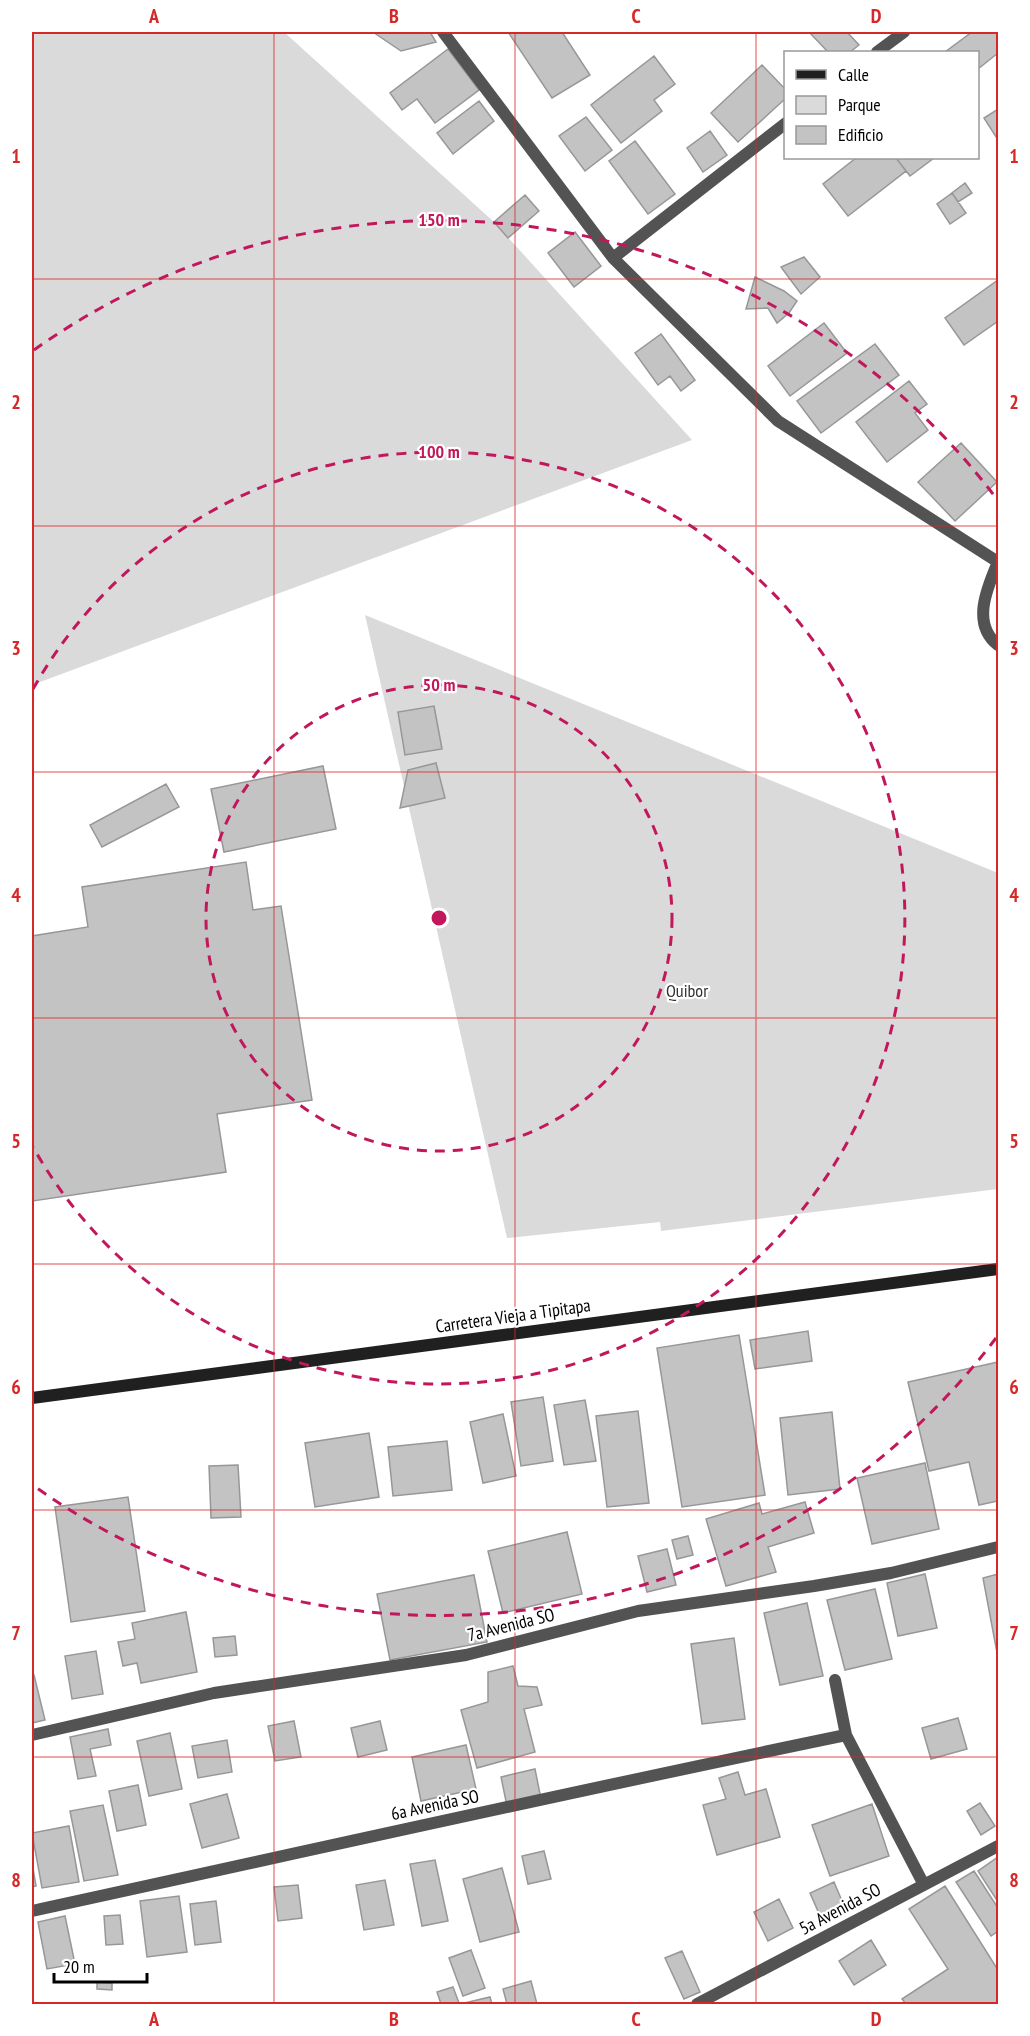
<svg xmlns="http://www.w3.org/2000/svg" width="1030" height="2036" font-family="'PT Sans Narrow',sans-serif">
	<style>
		.green { fill: #dadada }
		.building { fill: #c3c3c3; stroke: #979797; stroke-width: 1.5 }
		.lines { fill: none; stroke-linecap: round; stroke-linejoin: round }
		.street { stroke: #535353; stroke-width: 12 }
		.secondary { stroke: #202020; stroke-width: 12 }
		.grid { fill: none; stroke: #d62828; stroke-width: 1.5; stroke-opacity: 0.55 }
		.ring { fill: none; stroke: #c2185b; stroke-width: 3; stroke-dasharray: 10 8 }
		.labels { text-anchor: middle; stroke-width: 4.5; stroke-linejoin: round; paint-order: stroke }
		.park-label { font-size: 18px; fill: #313131; stroke: #fff }
		.street-label { font-size: 18px; fill: #000; stroke: #fff }
		.centre { fill: #c2185b; stroke: #fff; stroke-width: 3 }
		.ring-label { font-size: 18px; text-anchor: middle; font-weight: bold; fill: #c2185b; stroke: #fff; stroke-width: 4.5; stroke-linejoin: round; paint-order: stroke }
		.neatline { fill: none; stroke: #d62828; stroke-width: 2 }
		.grid-label { font-size: 20px; text-anchor: middle; font-weight: bold; fill: #d62828 }
	</style>
	<rect width="100%" height="100%" fill="#fff"/>
	<!-- green -->
	<path class="green" d="M32 32H284L494 222 692 440 32 685Z
		M365 615 998 873V1189L661 1231 660 1222 507 1238Z"/>
	<!-- building -->
	<path class="building" d="M373 32H430L436 42 401 51Z
		M508 32H562L590 75 552 98Z
		M809 32H847L859 45 850 52H828Z
		M972 32H998V53L978 69V52H945Z
		M448 49 479 90 435 123 417 99 402 110 390 93Z
		M654 56 675 84 654 100 662 111 621 143 591 105Z
		M762 65 786 90V98L738 142 711 113Z
		M479 101 494 121 453 154 437 133Z
		M998 109V140L984 118Z
		M586 117 612 150 585 171 559 136Z
		M710 131 727 155 703 172 687 148Z
		M635 141 675 194 648 214 609 161Z
		M856 158H896L906 171 848 216 823 184Z
		M896 158H934L910 176Z
		M965 183 972 193 958 202 952 193Z
		M952 193 966 213 950 224 937 204Z
		M525 195 539 211 508 238 494 222Z
		M575 232 601 266 574 287 548 253Z
		M804 257 820 277 801 294 781 267Z
		M755 277 784 291 797 301 789 313 777 323 768 308 746 309Z
		M998 280V321L964 345 945 318Z
		M824 323 847 353 790 396 768 366Z
		M661 334 695 380 681 391 670 376 658 385 635 353Z
		M875 344 899 375 821 433 797 401Z
		M909 381 927 404 915 413 928 430 887 462 856 422Z
		M961 443 997 482 955 521 918 482Z
		M434 706 442 749 405 755 398 712Z
		M436 763 445 798 400 808 408 770Z
		M323 766 336 829 224 852 211 789Z
		M166 784 179 807 102 847 90 825Z
		M246 862 253 910 281 906 312 1100 217 1114 226 1172 33 1201 32 936 88 927 82 887Z
		M808 1331 812 1361 755 1369 750 1340Z
		M739 1335 765 1495 682 1507 657 1348Z
		M998 1362V1501L979 1505 969 1462 929 1471 908 1382Z
		M543 1397 553 1461 521 1466 511 1402Z
		M585 1400 596 1461 564 1465 554 1405Z
		M638 1411 649 1503 607 1507 596 1416Z
		M832 1412 840 1489 788 1495 780 1418Z
		M503 1414 516 1476 483 1483 470 1422Z
		M369 1433 379 1497 315 1507 305 1443Z
		M447 1441 452 1490 393 1496 388 1447Z
		M925 1463 939 1529 872 1544 857 1478Z
		M238 1465 241 1517 211 1518 209 1466Z
		M128 1497 145 1611 71 1622 55 1507Z
		M805 1502 814 1533 768 1547 776 1572 726 1586 706 1519 759 1503 762 1514Z
		M567 1532 582 1594 503 1613 488 1551Z
		M688 1536 693 1555 677 1559 672 1540Z
		M667 1549 676 1585 647 1592 638 1556Z
		M925 1574 937 1628 898 1636 887 1583Z
		M998 1574V1658L983 1578Z
		M474 1575 487 1642 390 1660 377 1594Z
		M875 1589 892 1659 845 1670 827 1600Z
		M807 1603 823 1676 780 1685 764 1613Z
		M186 1612 197 1672 141 1683 137 1663 123 1666 118 1642 135 1639 132 1623Z
		M235 1636 237 1655 215 1657 213 1638Z
		M734 1638 745 1719 702 1724 691 1644Z
		M96 1651 103 1694 72 1699 65 1656Z
		M513 1666 518 1686 537 1687 542 1705 524 1709 535 1752 477 1768 461 1710 488 1702V1672Z
		M34 1675 45 1720 32 1723V1676Z
		M958 1718 967 1749 931 1759 922 1728Z
		M294 1721 301 1757 275 1761 268 1726Z
		M380 1721 387 1750 358 1757 351 1728Z
		M108 1729 111 1745 90 1749 96 1776 78 1779 70 1737Z
		M170 1733 182 1789 149 1796 137 1741Z
		M227 1740 232 1772 198 1778 192 1746Z
		M466 1745 476 1789 421 1801 412 1757Z
		M535 1769 541 1799 507 1806 501 1777Z
		M738 1772 745 1795 766 1789 780 1837 717 1855 703 1805 726 1799 719 1778Z
		M138 1785 146 1825 117 1831 109 1791Z
		M227 1794 239 1838 202 1848 190 1804Z
		M980 1803 995 1826 981 1835 967 1811Z
		M872 1804 889 1856 830 1876 812 1825Z
		M103 1805 118 1875 84 1881 70 1811Z
		M69 1826 79 1882 42 1888 32 1833Z
		M544 1851 551 1879 528 1884 522 1856Z
		M998 1857V1902L978 1871Z
		M435 1860 448 1921 422 1926 410 1864Z
		M32 1862 36 1886 32 1887Z
		M502 1868 519 1932 480 1942 463 1879Z
		M974 1871 998 1908V1931L991 1936 956 1882Z
		M385 1880 394 1925 364 1930 356 1885Z
		M834 1882 845 1908 821 1918 810 1893Z
		M298 1885 302 1918 278 1921 274 1887Z
		M945 1886 998 1970V2004H906L902 1999 948 1969 909 1909Z
		M179 1896 187 1952 147 1957 140 1901Z
		M779 1899 793 1928 768 1941 754 1912Z
		M216 1901 221 1942 195 1945 190 1904Z
		M120 1915 123 1944 106 1945 104 1916Z
		M65 1916 75 1964 47 1969 38 1922Z
		M871 1940 886 1965 854 1985 839 1961Z
		M471 1950 485 1988 463 1996 449 1958Z
		M682 1951 700 1992 684 1999 665 1958Z
		M531 1981 537 2004H507L503 1989Z
		M97 1982 112 1983V1990L97 1989Z
		M453 1987 459 2003 441 2004 437 1992Z
		M490 1997 492 2004H464V2003Z"/>
	<g class="lines">
		<!-- street -->
		<path class="street" d="M443 32 613 258 778 421 998 562
			M877 52 904 32
			M613 258 786 123
			M998 562C987 588 971 624 998 645
			M835 1680 846 1735 924 1885
			M32 1735 214 1693 466 1655 638 1611 814 1586 891 1573 998 1547
			M32 1911C303 1852 574 1791 846 1735
			M697 2004 998 1846"/>
		<!-- secondary -->
		<path class="secondary" d="M32 1398 998 1269"/>
	</g>
	<!-- grid -->
	<path class="grid" d="M274 32V2004M515 32V2004M756 32V2004M32 279H998M32 526H998M32 772H998M32 1018H998M32 1264H998M32 1510H998M32 1757H998"/>
	<!-- distance rings -->
	<g class="ring">
		<circle cx="439" cy="918" r="233"/>
		<path d="M33 689A466 466 0 1 1 33 1147"/>
		<path d="M996 1338A698 698 0 0 1 34 1486M34 350A698 698 0 0 1 996 498"/>
	</g>
	<g class="labels">
		<!-- park labels -->
		<g class="park-label">
			<text x="687" y="997">Quibor</text>
		</g>
		<!-- street labels -->
		<g class="street-label">
			<text transform="translate(513 1316) rotate(-8)" y="6">Carretera Vieja a Tipitapa</text>
			<text transform="translate(511 1625) rotate(-14)" y="6">7a Avenida SO</text>
			<text transform="translate(435 1805) rotate(-12)" y="6">6a Avenida SO</text>
			<text transform="translate(840 1909) rotate(-28)" y="6">5a Avenida SO</text>
		</g>
	</g>
	<circle cx="439" cy="918" r="9" class="centre"/>
	<g class="ring-label">
		<text x="439" y="226">150 m</text>
		<text x="439" y="458">100 m</text>
		<text x="439" y="691">50 m</text>
	</g>
	<!-- border -->
	<rect width="1030" height="2036" fill="none" stroke="#ffffff" stroke-width="66"/>
	<!-- legend -->
	<rect x="784" y="51" width="195" height="108" fill="#ffffff" stroke="#999999" stroke-width="1.5"/>
	<rect x="796" y="70" width="30" height="9" fill="#202020" stroke="#999999" stroke-width="1.5"/>
	<text x="838" y="81" font-size="18" fill="#000000">Calle</text>
	<rect x="796" y="96" width="30" height="18" fill="#dadada" stroke="#999999" stroke-width="1.5"/>
	<text x="838" y="111" font-size="18" fill="#000000">Parque</text>
	<rect x="796" y="126" width="30" height="18" fill="#c3c3c3" stroke="#999999" stroke-width="1.5"/>
	<text x="838" y="141" font-size="18" fill="#000000">Edificio</text>
	<!-- scale -->
	<path d="M54 1973v9h93v-9" fill="none" stroke="#000000" stroke-width="3"/>
	<text x="63" y="1973" font-size="18" fill="#000000" stroke="#ffffff" stroke-width="4.5" paint-order="stroke">20 m</text>
	<rect x="33" y="33" width="964" height="1970" class="neatline"/>
	<g class="grid-label">
		<text x="154" y="23">A</text>
		<text x="394" y="23">B</text>
		<text x="636" y="23">C</text>
		<text x="876" y="23">D</text>
		<text x="16" y="163">1</text>
		<text x="1014" y="163">1</text>
		<text x="16" y="409">2</text>
		<text x="1014" y="409">2</text>
		<text x="16" y="655">3</text>
		<text x="1014" y="655">3</text>
		<text x="16" y="902">4</text>
		<text x="1014" y="902">4</text>
		<text x="16" y="1148">5</text>
		<text x="1014" y="1148">5</text>
		<text x="16" y="1394">6</text>
		<text x="1014" y="1394">6</text>
		<text x="16" y="1640">7</text>
		<text x="1014" y="1640">7</text>
		<text x="16" y="1887">8</text>
		<text x="1014" y="1887">8</text>
		<text x="154" y="2026">A</text>
		<text x="394" y="2026">B</text>
		<text x="636" y="2026">C</text>
		<text x="876" y="2026">D</text>
	</g>
</svg>
